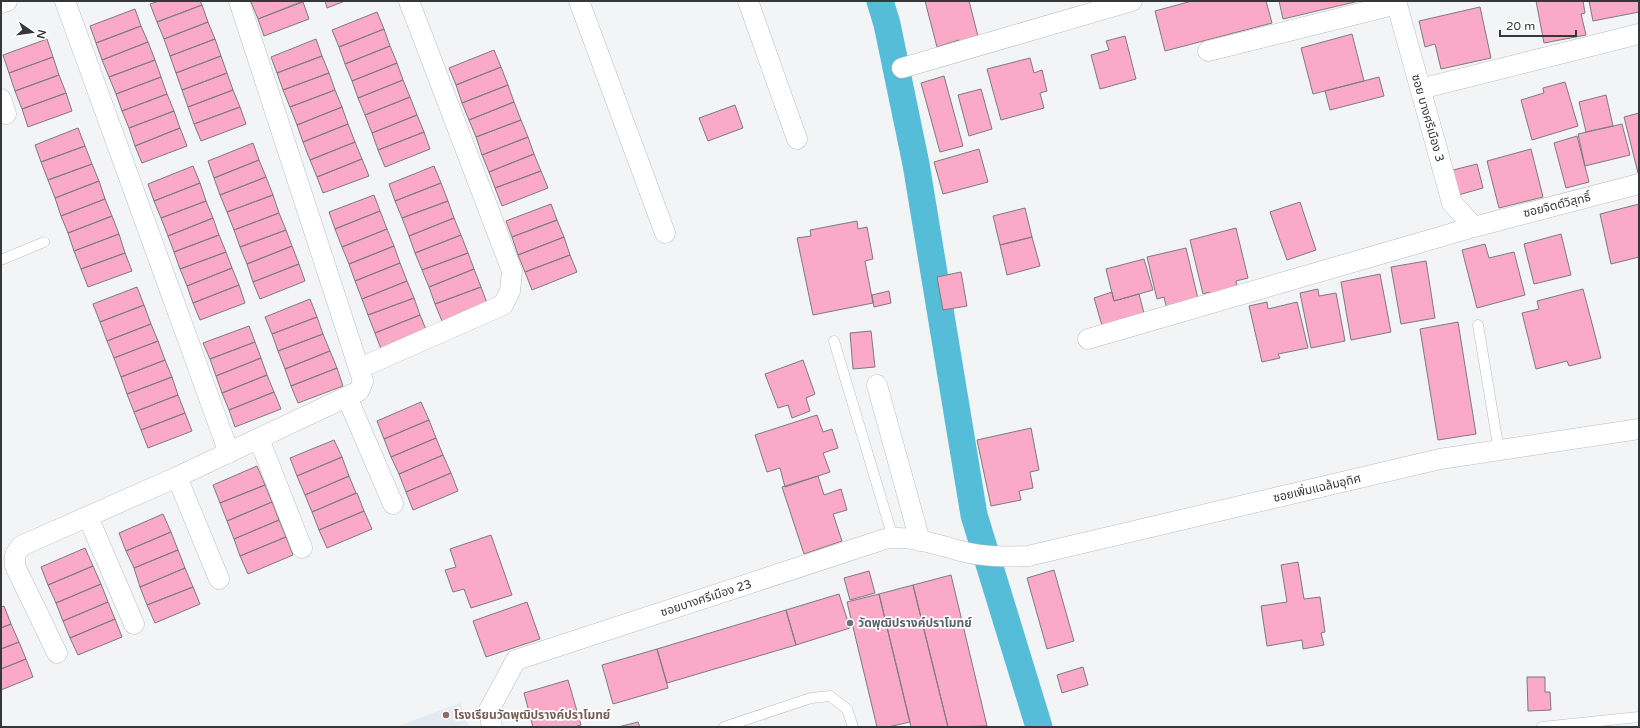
<svg xmlns="http://www.w3.org/2000/svg" width="1640" height="728" font-family="'Varela Round','Noto Sans Thai',sans-serif">
	<style>
		.built { fill: #e3eaf2 }
		.lines { fill: none; stroke-linecap: round; stroke-linejoin: round }
		.canal { stroke: #56bdd8; stroke-width: 27 }
		.building { fill: #faa9c6; stroke: #7d7b7b }
		.service-casing { stroke: #bbbdbe; stroke-width: 11 }
		.minor-casing { stroke: #bbbdbe; stroke-width: 21 }
		.service { stroke: #fff; stroke-width: 10 }
		.minor { stroke: #fff; stroke-width: 20 }
		.worship-dot { fill: #6b7280; stroke: #fff; stroke-width: 1.5 }
		.education-dot { fill: #8d6e63; stroke: #fff; stroke-width: 1.5 }
		.labels { text-anchor: middle; stroke-width: 3.5; stroke-linejoin: round; paint-order: stroke }
		.street-label { font-size: 12px; fill: #363738; stroke: #fff }
		.worship-label { font-size: 12px; font-weight: bold; fill: #5b616d; stroke: #fff; text-anchor: start }
		.education-label { font-size: 12px; font-weight: bold; fill: #785e54; stroke: #fff; text-anchor: start }
	</style>
	<rect width="100%" height="100%" fill="#f2f4f6"/>
	<!-- built -->
	<path class="built" d="M460 703 469 727H396Z"/>
	<g class="lines">
		<!-- canal -->
		<path class="canal" d="M880 1 887 24 916 164 974 515 1039 727"/>
	</g>
	<!-- building -->
	<path class="building" d="M159 1H200L202 5 157 22 150 4Z
		M303 1 258 19 251 2 252 1Z
		M325 1H345L327 8Z
		M925 1H969L980 44 962 49 959 40 937 47Z
		M1192 1H1266L1272 23 1165 51 1155 11Z
		M1279 1H1359L1283 19Z
		M1536 1H1583L1585 13 1581 14 1586 35 1544 43Z
		M1589 1H1639V12L1593 21Z
		M303 2 309 19 264 36 258 19Z
		M202 5 208 22 164 39 157 22Z
		M1480 7 1491 58 1441 69 1435 44 1425 47 1419 21Z
		M135 9 141 26 96 43 90 26Z
		M377 12 384 29 339 47 332 30Z
		M208 22 215 39 170 56 164 39Z
		M141 26 148 42 102 60 96 43Z
		M384 29 390 46 345 64 339 47Z
		M1352 34 1364 81 1313 94 1301 48Z
		M1125 36 1136 79 1100 89 1091 55 1109 50 1106 41Z
		M47 39 53 57 9 73 3 55Z
		M215 39 221 56 176 73 170 56Z
		M316 39 322 56 277 73 271 57Z
		M148 42 155 60 109 77 102 60Z
		M390 46 397 63 352 81 345 64Z
		M494 50 501 67 456 85 449 68Z
		M221 56 227 73 182 90 176 73Z
		M322 56 329 73 283 90 277 73Z
		M53 57 59 75 15 91 9 73Z
		M1030 58 1034 73 1042 70 1047 91 1040 93 1044 108 1001 120 987 69Z
		M155 60 161 77 116 94 109 77Z
		M397 63 403 80 358 98 352 81Z
		M501 67 508 85 462 103 456 85Z
		M227 73 233 90 188 107 182 90Z
		M329 73 335 90 290 107 283 90Z
		M59 75 66 93 22 109 15 91Z
		M944 76 963 146 940 152 921 83Z
		M161 77 167 94 122 111 116 94Z
		M1379 77 1384 96 1330 110 1325 91Z
		M403 80 410 97 365 115 358 98Z
		M1565 82 1578 126 1532 140 1521 100 1544 93 1543 88Z
		M508 85 514 102 469 120 462 103Z
		M981 89 992 129 969 136 958 95Z
		M233 90 240 107 194 124 188 107Z
		M335 90 342 107 297 125 290 107Z
		M66 93 72 111 28 127 22 109Z
		M167 94 174 111 129 128 122 111Z
		M1606 95 1613 126 1586 132 1579 102Z
		M410 97 417 115 372 133 365 115Z
		M514 102 521 120 476 137 469 120Z
		M735 105 743 128 708 141 699 118Z
		M240 107 246 124 201 141 194 124Z
		M342 107 348 124 303 142 297 125Z
		M174 111 180 128 135 146 129 128Z
		M1639 113V173H1638L1624 117Z
		M417 115 424 132 378 150 372 133Z
		M521 120 528 137 482 155 476 137Z
		M348 124 355 142 310 160 303 142Z
		M1622 124 1630 155 1585 166 1578 134Z
		M78 128 85 146 41 162 35 145Z
		M180 128 187 146 142 163 135 146Z
		M424 132 430 149 385 167 378 150Z
		M1577 136 1589 182 1566 188 1554 143Z
		M528 137 534 154 489 172 482 155Z
		M355 142 362 159 317 177 310 160Z
		M253 143 259 160 214 178 208 161Z
		M85 146 92 164 48 180 41 162Z
		M979 149 988 182 943 194 934 162Z
		M1531 149 1543 197 1499 208 1487 161Z
		M534 154 541 171 495 188 489 172Z
		M362 159 369 176 323 193 317 177Z
		M259 160 266 177 220 195 214 178Z
		M92 164 99 181 55 198 48 180Z
		M1477 164 1483 188 1451 197 1445 172Z
		M193 166 200 183 154 201 148 184Z
		M434 166 441 183 395 201 389 184Z
		M541 171 548 188 502 206 495 188Z
		M266 177 273 195 227 212 220 195Z
		M99 181 105 199 61 216 55 198Z
		M200 183 206 201 161 218 154 201Z
		M441 183 448 201 402 218 395 201Z
		M273 195 279 213 234 230 227 212Z
		M374 195 380 211 335 229 329 212Z
		M105 199 112 216 68 233 61 216Z
		M206 201 213 218 168 236 161 218Z
		M448 201 454 218 409 236 402 218Z
		M1300 202 1316 250 1287 260 1270 212Z
		M551 204 557 220 512 237 506 221Z
		M1639 204V257L1611 264 1600 214Z
		M1025 208 1032 237 1000 245 993 216Z
		M380 211 387 229 342 247 335 229Z
		M279 213 286 230 240 247 234 230Z
		M112 216 119 234 74 251 68 233Z
		M213 218 219 235 174 252 168 236Z
		M454 218 461 235 415 253 409 236Z
		M557 220 564 237 518 255 512 237Z
		M857 221 858 229 867 227 873 259 865 261 873 303 813 315 797 238 811 236 810 230Z
		M1236 228 1248 278 1236 281 1238 290 1211 297 1209 292 1203 294 1190 240Z
		M387 229 394 246 349 264 342 247Z
		M286 230 292 246 247 264 240 247Z
		M119 234 125 253 81 269 74 251Z
		M1561 234 1571 275 1534 284 1524 244Z
		M219 235 226 252 180 269 174 252Z
		M461 235 468 253 422 270 415 253Z
		M564 237 570 255 525 272 518 255Z
		M1032 237 1040 266 1007 275 1000 245Z
		M1485 244 1489 258 1514 252 1525 295 1477 308 1462 250Z
		M292 246 299 264 253 282 247 264Z
		M394 246 400 263 355 281 349 264Z
		M1186 248 1199 303 1167 310 1164 297 1157 299 1147 257Z
		M226 252 232 268 187 286 180 269Z
		M125 253 132 271 88 287 81 269Z
		M468 253 474 269 429 287 422 270Z
		M570 255 577 272 532 290 525 272Z
		M1144 259 1153 290 1114 301 1106 269Z
		M1426 261 1435 318 1401 324 1391 267Z
		M400 263 407 281 362 299 355 281Z
		M299 264 305 281 260 299 253 282Z
		M232 268 239 285 193 303 187 286Z
		M474 269 481 287 435 304 429 287Z
		M961 272 967 306 943 310 937 277Z
		M1380 274 1391 332 1351 340 1341 282Z
		M407 281 414 298 368 315 362 299Z
		M239 285 245 303 200 320 193 303Z
		M137 287 144 305 100 322 93 304Z
		M481 287 487 303 442 321 435 304Z
		M1318 289 1319 296 1336 293 1345 341 1311 348 1300 293Z
		M1583 289 1601 358 1569 366 1567 361 1536 369 1522 313 1539 309 1537 301Z
		M889 291 891 303 874 307 872 295Z
		M1112 292 1114 301 1139 294 1145 317 1103 329 1094 298Z
		M414 298 420 315 375 333 368 315Z
		M310 299 317 317 272 334 265 317Z
		M1267 302 1268 309 1297 302 1308 348 1278 354 1280 358 1262 362 1249 306Z
		M144 305 151 324 107 341 100 322Z
		M420 315 427 332 381 349 375 333Z
		M317 317 323 334 278 351 272 334Z
		M1458 322 1476 434 1438 440 1420 329Z
		M151 324 158 341 114 358 107 341Z
		M249 326 255 342 210 359 203 343Z
		M871 331 875 367 853 369 850 333Z
		M323 334 330 351 285 369 278 351Z
		M158 341 165 360 121 377 114 358Z
		M255 342 261 358 216 376 210 359Z
		M330 351 337 368 291 386 285 369Z
		M261 358 267 375 222 393 216 376Z
		M165 360 172 377 127 394 121 377Z
		M803 360 815 394 806 398 810 411 792 418 788 405 778 408 765 374Z
		M337 368 343 386 298 403 291 386Z
		M267 375 274 392 229 410 222 393Z
		M172 377 178 395 134 412 127 394Z
		M274 392 281 409 235 427 229 410Z
		M178 395 185 413 141 430 134 412Z
		M421 402 429 420 384 439 377 421Z
		M185 413 192 431 148 448 141 430Z
		M817 415 823 432 832 429 838 448 823 453 830 472 785 487 780 468 767 472 755 435Z
		M429 420 436 438 391 457 384 439Z
		M1031 428 1039 470 1030 472 1033 488 1019 491 1021 500 991 506 977 440Z
		M436 438 443 455 399 474 391 457Z
		M334 440 342 457 297 476 290 458Z
		M443 455 451 473 406 492 399 474Z
		M342 457 349 476 305 495 297 476Z
		M257 466 265 485 220 503 213 485Z
		M451 473 458 491 413 510 406 492Z
		M349 476 356 493 312 512 305 495Z
		M818 476 824 495 841 489 847 510 833 514 842 541 804 554 782 487Z
		M265 485 272 502 227 521 220 503Z
		M357 493 364 511 319 530 312 512Z
		M272 502 279 520 234 539 227 521Z
		M364 511 372 529 327 548 319 530Z
		M163 514 171 532 126 551 119 533Z
		M279 520 286 537 240 556 234 539Z
		M171 532 178 550 134 568 126 551Z
		M491 535 512 595 471 608 464 589 453 592 445 570 456 567 450 549Z
		M286 537 293 555 248 574 240 556Z
		M85 548 93 566 48 585 41 567Z
		M178 550 185 568 140 587 134 568Z
		M1298 562 1304 599 1320 597 1325 632 1321 633 1324 645 1303 649 1302 640 1267 646 1261 606 1287 602 1281 565Z
		M93 566 101 584 56 603 48 585Z
		M185 568 193 587 147 605 140 587Z
		M1054 570 1074 641 1047 649 1027 578Z
		M869 571 875 593 850 600 844 578Z
		M951 575 987 726 948 727 913 585Z
		M101 584 108 602 63 621 56 603Z
		M913 585 948 727H911L879 594Z
		M193 587 200 604 155 623 147 605Z
		M839 594 850 628 796 645 786 610Z
		M879 594 910 722 888 727H877L847 602Z
		M108 602 115 619 70 638 63 621Z
		M527 602 540 639 486 657 473 621Z
		M4 606 11 624 1 628V607Z
		M786 610 796 645 667 683 657 649Z
		M115 619 122 637 78 655 70 638Z
		M11 624 19 642 1 649V628Z
		M19 642 26 659 1 669V649Z
		M657 649 668 688 613 704 602 665Z
		M26 659 33 677 1 690V669Z
		M1083 667 1088 685 1062 693 1057 675Z
		M1527 677H1545V692H1550L1551 710 1528 711Z
		M568 680 581 725 574 727H533L524 693Z
		M638 722 640 727H618Z"/>
	<g class="lines">
		<!-- service casing -->
		<g class="service-casing">
			<path id="service" d="M1 260 44 242
				M1478 325 1499 451
				M834 341 893 538
				M724 727 811 698 830 696 847 709 853 727
				M1542 727 1639 717"/>
		</g>
		<!-- minor casing -->
		<g class="minor-casing">
			<path id="minor" d="M65 1 229 453
				M579 1 665 233
				M748 1 797 139
				M1396 1 1452 203 1474 227
				M1 3 7 1
				M1208 51 1397 4
				M902 68 1132 1
				M1420 89 1639 34
				M1 99 6 114
				M1088 339 1474 227 1639 184
				M360 368 503 305 510 291 512 271 409 1
				M877 385 920 541
				M347 397 393 504
				M259 439 302 548
				M177 477 219 579
				M88 517 134 624
				M57 653 15 566V555L21 546 177 477 359 391 363 381 239 1
				M492 727 489 710 516 660 885 539C913 534 942 547 969 553 989 557 1008 557 1028 556L1440 459 1639 429"/>
		</g>
		<!-- service -->
		<use href="#service" class="service"/>
		<!-- minor -->
		<use href="#minor" class="minor"/>
	</g>
	<!-- markers -->
	<circle class="worship-dot" cx="850" cy="623" r="4"/>
	<circle class="education-dot" cx="446" cy="715" r="4"/>
	<g class="labels">
		<!-- street labels -->
		<g class="street-label">
			<text transform="translate(1428 118) rotate(74)" y="4">ซอย บางศรีเมือง 3</text>
			<text transform="translate(1557 205) rotate(-14)" y="4">ซอยจิตต์วิสุทธิ์</text>
			<text transform="translate(1317 488) rotate(-13)" y="4">ซอยเพิ่มแฉล้มอุทิศ</text>
			<text transform="translate(706 598) rotate(-18)" y="4">ซอยบางศรีเมือง 23</text>
		</g>
		<!-- worship labels -->
		<g class="worship-label">
			<text x="858" y="627">วัดพุฒิปรางค์ปราโมทย์</text>
		</g>
		<!-- education labels -->
		<g class="education-label">
			<text x="454" y="719">โรงเรียนวัดพุฒิปรางค์ปราโมทย์</text>
		</g>
	</g>
	<!-- border -->
	<rect width="1640" height="728" fill="none" stroke="#363738" stroke-width="4"/>
	<!-- north arrow -->
	<g transform="translate(32 32) rotate(103)" stroke="#ffffff" stroke-width="3" paint-order="stroke">
	<path d="M0-3L7 15L0 10L-7 15Z" fill="#363738"/>
	<text y="-6" font-size="11" font-weight="bold" text-anchor="middle" fill="#363738">N</text>
	</g>
	<!-- scale -->
	<path d="M1500 30v6h76v-6" fill="none" stroke="#363738" stroke-width="2"/>
	<text x="1506" y="30" font-size="12" fill="#363738" stroke="#ffffff" stroke-width="3" paint-order="stroke">20 m</text>
</svg>
